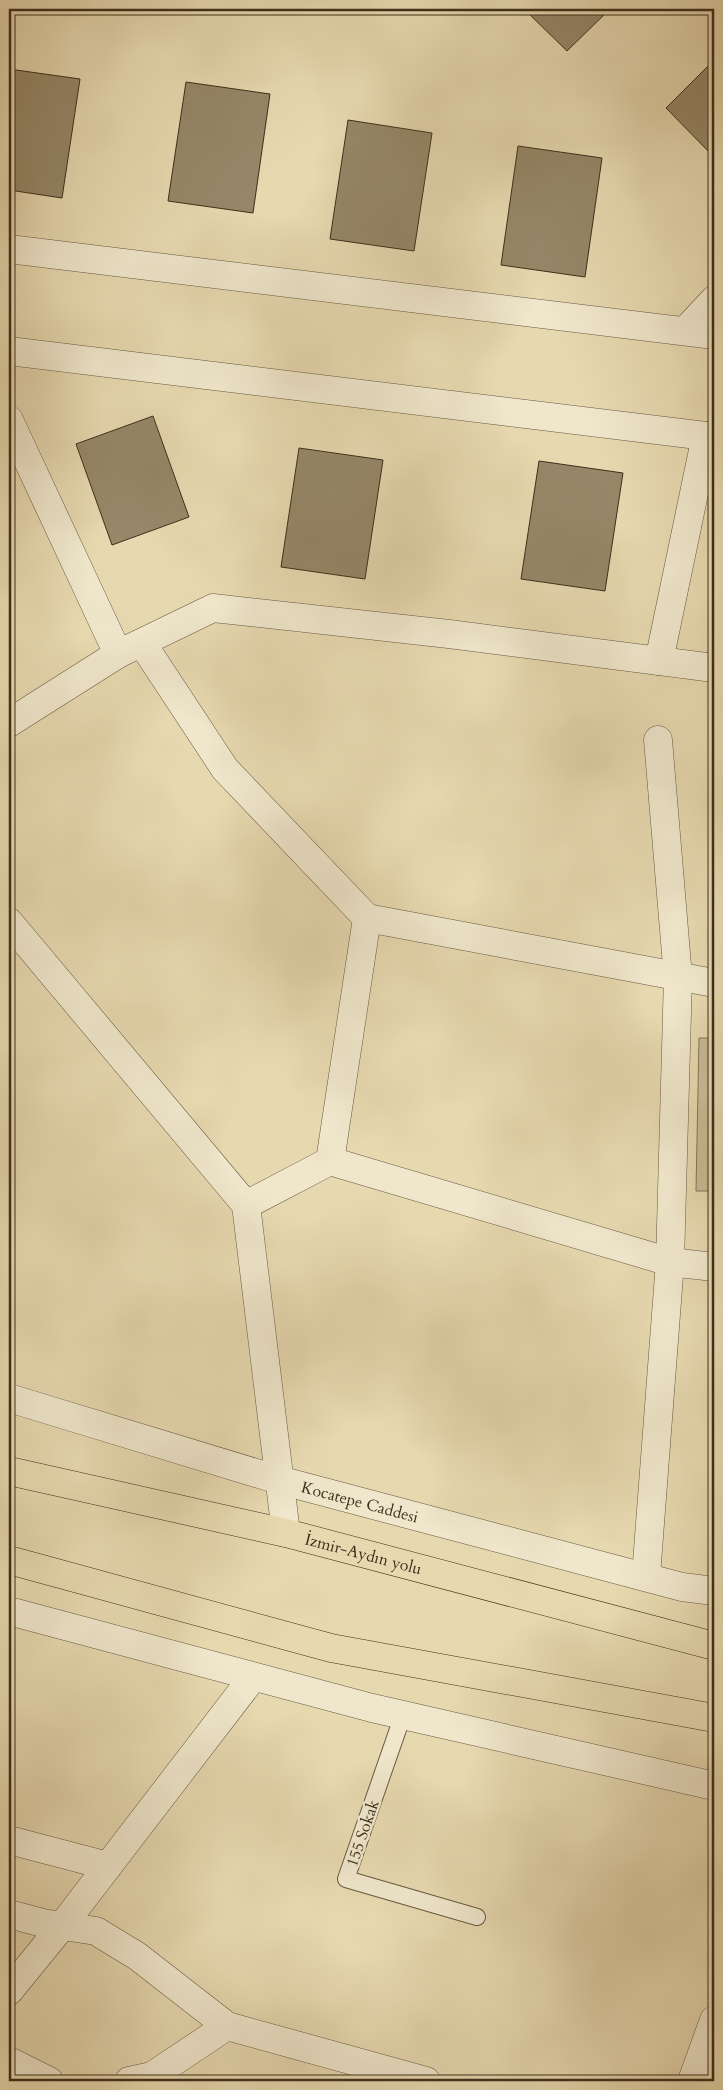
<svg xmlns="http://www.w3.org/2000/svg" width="723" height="2090" font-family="Cardo,serif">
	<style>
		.green { fill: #c9bb96; stroke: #847558 }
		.building { fill: #958768; stroke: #3e2f1b }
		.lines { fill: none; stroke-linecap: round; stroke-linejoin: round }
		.lane-casing { stroke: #685940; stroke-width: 18 }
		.street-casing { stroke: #685940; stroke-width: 29 }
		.highway-casing { stroke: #3e2f1b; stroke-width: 29 }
		.lane { stroke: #efe6cb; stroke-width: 16 }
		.street { stroke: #efe6cb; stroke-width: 28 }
		.highway { stroke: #e6d8af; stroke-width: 28 }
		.labels { text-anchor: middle; stroke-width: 5; stroke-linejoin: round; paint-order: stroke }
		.street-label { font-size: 16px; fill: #3e2f1b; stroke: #efe6cb }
	</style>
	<rect width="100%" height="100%" fill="#e6d8af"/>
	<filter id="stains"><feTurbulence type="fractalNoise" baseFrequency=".004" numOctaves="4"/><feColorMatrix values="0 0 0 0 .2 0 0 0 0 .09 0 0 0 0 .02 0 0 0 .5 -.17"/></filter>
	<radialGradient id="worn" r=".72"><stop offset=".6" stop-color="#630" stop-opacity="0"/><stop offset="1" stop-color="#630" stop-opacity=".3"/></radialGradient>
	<!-- green -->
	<path class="green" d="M699 1038H714V1191H696Z"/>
	<!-- building -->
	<path class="building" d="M524 9H610L567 51Z
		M714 60V157L666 108Z
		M9 69 80 79 62 198 9 190Z
		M186 82 270 94 253 213 168 201Z
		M348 120 432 133 414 251 330 239Z
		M518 146 602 158 585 277 501 265Z
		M153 416 189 517 112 545 76 444Z
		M299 448 383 460 365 579 281 567Z
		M539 461 623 473 605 591 521 579Z
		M714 580V602H711Z"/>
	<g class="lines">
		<!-- lane casing -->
		<g class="lane-casing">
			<path id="lane" d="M403 1715 346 1879 477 1917"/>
		</g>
		<!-- street casing -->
		<g class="street-casing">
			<g id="street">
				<path d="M9 249 714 335"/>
				<path d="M685 331 714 300"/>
				<path d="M9 351 714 437"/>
				<path d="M9 420 118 654"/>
				<path d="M142 643 225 769 367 918 330 1161 246 1205"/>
				<path d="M659 661 706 436"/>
				<path d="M9 723 118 654 213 608 449 634 714 668"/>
				<path d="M367 918 714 983"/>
				<path d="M9 922 246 1205 286 1533"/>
				<path d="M330 1161 670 1262 714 1267"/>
				<path id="s1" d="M9 1398 279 1480 682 1587 714 1591"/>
				<path d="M646 1576 670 1262 678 977 658 740"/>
				<path d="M9 1611 372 1708 714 1786"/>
				<path d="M9 1840 108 1866"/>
				<path d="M9 1914 43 1923 96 1931 137 1956 227 2026 426 2081"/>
				<path d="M9 1991 62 1926 253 1677"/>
				<path d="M9 2061 49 2081"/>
				<path d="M129 2081 152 2076 227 2026"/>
				<path d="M692 2081 714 2020"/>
			</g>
		</g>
		<!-- highway casing -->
		<g class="highway-casing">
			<g id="highway">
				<path id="s2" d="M9 1471 286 1533 714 1646"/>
				<path d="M9 1560 331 1648 714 1718"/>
			</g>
		</g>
		<!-- lane -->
		<use href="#lane" class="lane"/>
		<!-- street -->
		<use href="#street" class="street"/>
		<!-- highway -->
		<use href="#highway" class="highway"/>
	</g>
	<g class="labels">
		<!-- street labels -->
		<g class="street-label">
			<text dy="6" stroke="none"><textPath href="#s1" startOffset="366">Kocatepe Caddesi</textPath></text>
			<text dy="6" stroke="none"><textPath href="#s2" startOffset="364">İzmir-Aydın yolu</textPath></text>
			<text transform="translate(362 1833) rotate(-71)" y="6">155 Sokak</text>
		</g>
	</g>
	<!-- margin -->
	<rect width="723" height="2090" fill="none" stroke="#e6d8af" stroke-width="30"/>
	<rect x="10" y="10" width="703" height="2070" fill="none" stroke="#3e2f1b" stroke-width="2.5"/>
	<rect x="15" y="15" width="693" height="2060" fill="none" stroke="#3e2f1b"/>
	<rect width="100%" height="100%" filter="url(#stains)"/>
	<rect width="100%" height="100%" fill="url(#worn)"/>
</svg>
